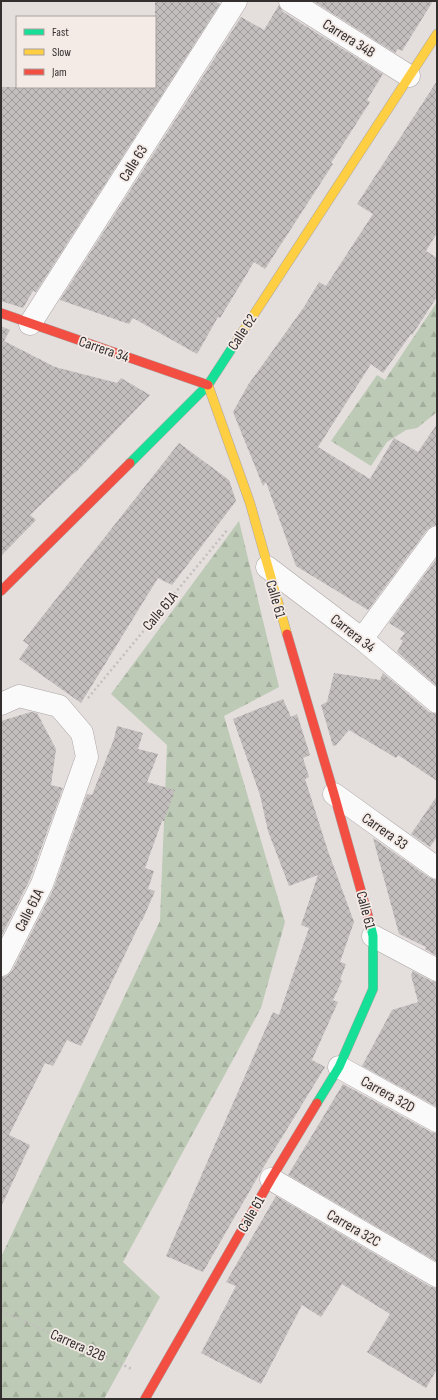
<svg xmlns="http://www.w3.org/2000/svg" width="438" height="1400" font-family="'Sofia Sans Condensed',sans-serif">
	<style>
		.forest { fill: url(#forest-firs) }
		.building { fill: url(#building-cross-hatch) }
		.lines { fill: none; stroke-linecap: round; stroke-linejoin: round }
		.street-casing { stroke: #aba6a5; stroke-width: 23 }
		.fast-casing { stroke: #aba6a5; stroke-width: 10 }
		.slow-casing { stroke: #aba6a5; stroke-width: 10 }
		.jam-casing { stroke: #aba6a5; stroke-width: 10 }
		.path { stroke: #c2c0bf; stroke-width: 2.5; stroke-dasharray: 2 3; stroke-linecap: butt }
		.street { stroke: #fbfafa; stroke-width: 22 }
		.fast { stroke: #16e098; stroke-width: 9 }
		.slow { stroke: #ffcf43; stroke-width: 9 }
		.jam { stroke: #f24e42; stroke-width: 9 }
		.labels { text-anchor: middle; stroke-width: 3.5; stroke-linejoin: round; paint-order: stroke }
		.street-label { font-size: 15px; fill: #332f2e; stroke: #f4ebe7 }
	</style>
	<defs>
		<pattern id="forest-firs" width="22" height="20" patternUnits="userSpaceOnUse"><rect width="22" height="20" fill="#bdcab5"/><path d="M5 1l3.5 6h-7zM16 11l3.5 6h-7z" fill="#a3ae9c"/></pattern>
		<pattern id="building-cross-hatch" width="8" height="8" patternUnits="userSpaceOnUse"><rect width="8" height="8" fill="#c2bebd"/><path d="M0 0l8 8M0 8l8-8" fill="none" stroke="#9e9b9a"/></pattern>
	</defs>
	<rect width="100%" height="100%" fill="#e4dedd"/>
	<!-- forest -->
	<path class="forest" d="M437 302V412L417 428 406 430 387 442 371 466 331 441 377 375 385 380Z
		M239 521 279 687 224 716 285 922 261 1008 123 1262 160 1297 104 1399H1V1257L160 921 167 745 111 694Z"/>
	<!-- building -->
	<path class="building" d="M155 1H215L220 4 36 292 33 291 23 308 1 301V87H155Z
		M313 1H433L402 51 398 49 395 53Z
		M279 5 283 12 383 74 367 100 370 102 331 163 333 164 265 269 254 262 220 318 218 317 197 354 133 318 129 324 60 300 241 17 264 30Z
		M437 81V233L426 251 437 258V297L412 335 411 334 383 373 371 364 318 447 370 479 394 438 418 452 437 424V525L432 526 427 530 368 610 296 566 266 482 263 486 233 412 248 385 304 307 319 282 326 286 373 214 357 204Z
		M1 326 10 330 4 341 55 367 117 383 121 378 150 395 75 473V472L30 515 36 520 1 556Z
		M179 443 229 480 236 501 172 585 158 578 81 703 19 659 29 645 23 641Z
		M437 558V686L397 652 403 641 400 639 405 633 389 623Z
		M334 673 380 680 383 673 429 712 437 714V781L398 755 396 758 349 730 336 745 333 746 321 705 327 702Z
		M283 699 291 717 297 714 310 755 303 758 309 777 305 779 328 851 354 922 340 962 346 964 340 980 342 981 333 1000 338 1002 312 1060 325 1067 260 1173 203 1272 166 1256 273 1012 279 1015 309 928 301 925 318 875 289 886 268 831 260 795 233 719Z
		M31 712 37 713 56 749 51 785 63 788 30 879 1 937V721Z
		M117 726 143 733 138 749 158 754 147 782 175 790 164 821H162L145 868 154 871 148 889 155 891 142 921H141L81 1046 67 1040 53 1066 45 1063 9 1135 30 1145 1 1207V977L7 976 12 971 53 890 87 794 92 795 114 739Z
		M437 796V837L430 847 411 834Z
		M373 838 430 878 437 880V956L425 949 426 947 399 934Z
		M413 971 431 981 437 982V1107L362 1066 392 1010 418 1002 411 975Z
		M343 1084 431 1132 437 1133V1262L288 1175Z
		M276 1196 431 1287 437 1288V1369L426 1388 367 1352 390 1314 342 1284 321 1317 302 1305 261 1384 201 1353 236 1286 226 1282Z"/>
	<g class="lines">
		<!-- street casing -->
		<g class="street-casing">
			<path id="street" d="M290 1 409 76
				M30 324 236 1
				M267 567 362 639 437 702
				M362 639 437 537
				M1 704 19 696 59 706 82 733 87 757 42 884 1 965
				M334 794 437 868
				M373 936 437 970
				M339 1067 437 1121
				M271 1179 437 1276"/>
		</g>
		<!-- fast casing -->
		<g class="fast-casing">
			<path id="fast" d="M130 463 208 385 234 345
				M317 1103 339 1067 373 989V936L370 923"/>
		</g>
		<!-- slow casing -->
		<g class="slow-casing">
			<path id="slow" d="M234 345 437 34
				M208 385 250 503 287 634"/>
		</g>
		<!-- jam casing -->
		<g class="jam-casing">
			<path id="jam" d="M1 313 208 385
				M1 591 130 463
				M287 634 334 794 370 923
				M145 1399 271 1179 317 1103"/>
		</g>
		<!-- path -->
		<path class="path" d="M88 698 228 529
			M1 1311 132 1369"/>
		<!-- street -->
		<use href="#street" class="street"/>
		<!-- fast -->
		<use href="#fast" class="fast"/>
		<!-- slow -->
		<use href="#slow" class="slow"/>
		<!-- jam -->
		<use href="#jam" class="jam"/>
	</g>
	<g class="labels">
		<!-- street labels -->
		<g class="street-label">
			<text transform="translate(349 38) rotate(32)" y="5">Carrera 34B</text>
			<text transform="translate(133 163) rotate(-58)" y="5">Calle 63</text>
			<text transform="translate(242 332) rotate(-57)" y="5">Calle 62</text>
			<text transform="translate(104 349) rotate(19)" y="5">Carrera 34</text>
			<text transform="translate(276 599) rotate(74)" y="5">Calle 61</text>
			<text transform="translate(160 611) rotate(-50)" y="5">Calle 61A</text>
			<text transform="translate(353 633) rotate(38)" y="5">Carrera 34</text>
			<text transform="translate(385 831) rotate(35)" y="5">Carrera 33</text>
			<text transform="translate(29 910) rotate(-63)" y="5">Calle 61A</text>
			<text transform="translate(366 910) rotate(75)" y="5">Calle 61</text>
			<text transform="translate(388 1094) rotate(29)" y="5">Carrera 32D</text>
			<text transform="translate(251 1214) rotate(-60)" y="5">Calle 61</text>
			<text transform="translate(354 1228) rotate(30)" y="5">Carrera 32C</text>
			<text transform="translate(78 1345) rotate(24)" y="5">Carrera 32B</text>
		</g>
	</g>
	<!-- border -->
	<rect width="438" height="1400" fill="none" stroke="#332f2e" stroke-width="4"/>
	<!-- legend -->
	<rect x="16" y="16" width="140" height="72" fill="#f4ebe7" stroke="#a7a09d"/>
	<rect x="24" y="29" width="20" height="6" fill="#16e098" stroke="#a7a09d"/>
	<text x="52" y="36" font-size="12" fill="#332f2e">Fast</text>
	<rect x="24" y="49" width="20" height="6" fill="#ffcf43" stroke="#a7a09d"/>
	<text x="52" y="56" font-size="12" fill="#332f2e">Slow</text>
	<rect x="24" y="69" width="20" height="6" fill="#f24e42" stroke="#a7a09d"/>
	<text x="52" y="76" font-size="12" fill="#332f2e">Jam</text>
</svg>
